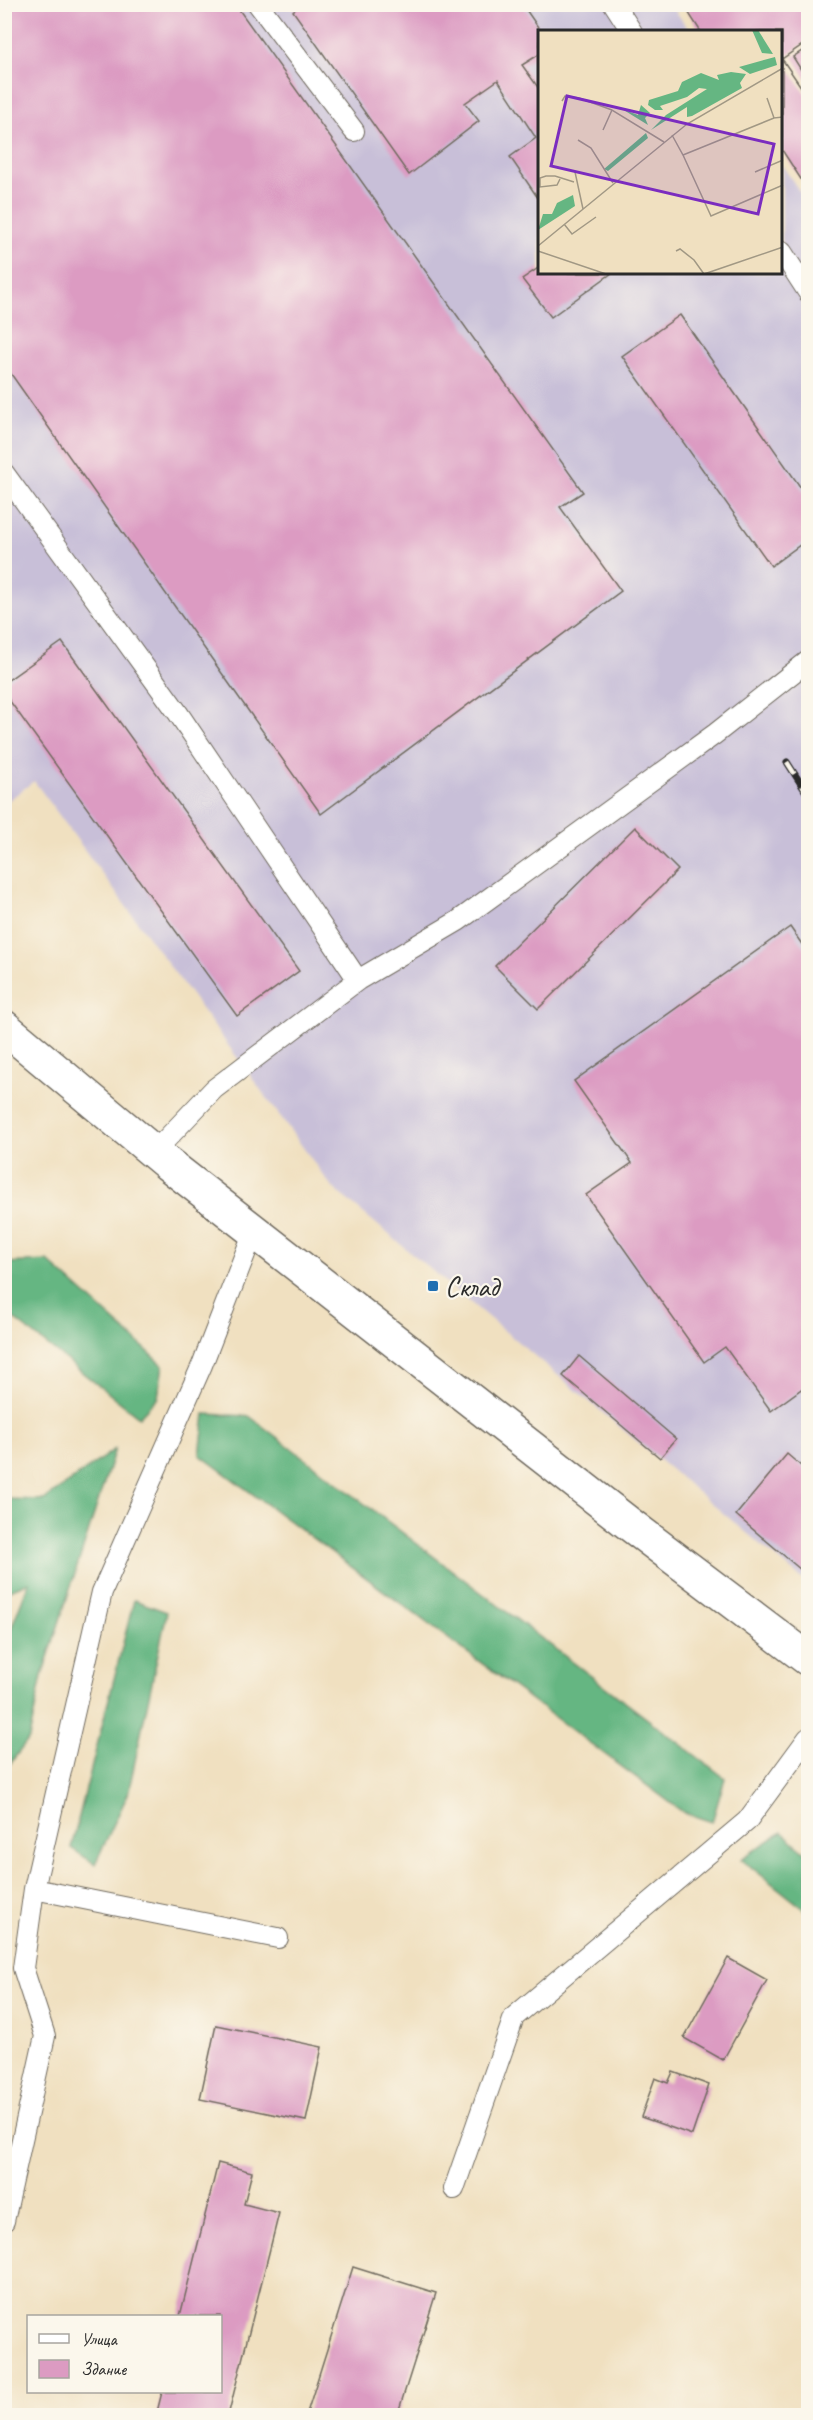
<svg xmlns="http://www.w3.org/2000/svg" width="813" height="2420" font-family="Caveat,sans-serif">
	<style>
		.industrial { fill: #c8bfd8 }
		.forest { fill: #65b682; stroke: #487056; stroke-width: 1.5 }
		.building { fill: #dc9bc2 }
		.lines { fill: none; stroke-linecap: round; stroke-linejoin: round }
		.service-casing { stroke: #706a5f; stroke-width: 22 }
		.tertiary-casing { stroke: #706a5f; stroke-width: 36 }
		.service { stroke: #fff; stroke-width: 20 }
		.tertiary { stroke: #fff; stroke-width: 33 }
		.rail-casing { stroke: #2b2b2b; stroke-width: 7 }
		.rail { stroke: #fbf7ec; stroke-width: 4.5; stroke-dasharray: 14; stroke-linecap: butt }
		.poi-dot { fill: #1f6fb2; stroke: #fbf7ec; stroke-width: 2 }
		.labels { text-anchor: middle; stroke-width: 4.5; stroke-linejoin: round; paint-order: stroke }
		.poi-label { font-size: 28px; fill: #2b2b2b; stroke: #fbf7ec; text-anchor: start }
		.inset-road { fill: none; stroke: #a19884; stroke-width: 1.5 }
		.view { fill: #7b2cbf; fill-opacity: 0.15; stroke: #7b2cbf; stroke-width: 3 }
		.inset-edge { fill: none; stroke: #2b2b2b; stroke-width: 3 }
	</style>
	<rect width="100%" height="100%" fill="#fbf7ec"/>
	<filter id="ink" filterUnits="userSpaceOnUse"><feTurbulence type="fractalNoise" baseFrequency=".0167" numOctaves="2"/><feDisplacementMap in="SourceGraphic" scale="12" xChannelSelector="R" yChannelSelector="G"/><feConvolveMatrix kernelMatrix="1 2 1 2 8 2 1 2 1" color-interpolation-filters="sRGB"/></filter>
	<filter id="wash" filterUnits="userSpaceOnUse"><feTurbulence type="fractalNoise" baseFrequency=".008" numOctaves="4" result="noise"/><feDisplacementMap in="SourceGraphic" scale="24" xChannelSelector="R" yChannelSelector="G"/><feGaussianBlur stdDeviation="1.35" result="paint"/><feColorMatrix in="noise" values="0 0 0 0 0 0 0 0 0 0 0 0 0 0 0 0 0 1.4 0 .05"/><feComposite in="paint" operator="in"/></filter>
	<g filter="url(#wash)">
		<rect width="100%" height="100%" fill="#f0e0c0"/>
		<!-- industrial -->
		<path class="industrial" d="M5 5H671L690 31 540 32V273H782V165L808 204V1584L332 1187 34 781 5 803Z"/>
		<!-- forest -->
		<path class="forest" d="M48 1261 163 1365 158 1397 139 1417 5 1312V1263Z
			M205 1414 249 1416 725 1778 712 1822 683 1812 200 1455Z
			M115 1449 42 1676 29 1739 5 1770V1644L29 1582 5 1592V1499L44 1500Z
			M134 1600 167 1612 128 1794 95 1864 71 1848Z
			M782 1832 808 1854V1912L741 1859Z"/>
		<g id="blocks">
			<!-- building -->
			<path class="building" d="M4 4H235L583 492 560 507 621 591 321 814 4 364Z
				M302 4H522L540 30V54L522 65 540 90V201L510 157 536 138 498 80 465 103 479 121 409 175 293 11Z
				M683 4H801L808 15V41L782 59 808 97V190L782 150V32H701Z
				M808 47V81L793 57Z
				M540 267V273H612L551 317 522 279Z
				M680 315 808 498V539L771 566 622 356Z
				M62 642 299 971 237 1016 4 693V683Z
				M635 827 678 870 538 1009 495 966Z
				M790 927 808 953V1384L771 1411 725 1347 704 1362 586 1195 632 1163 574 1081Z
				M579 1356 676 1439 660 1458 563 1376Z
				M787 1454 808 1472V1576L736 1515Z
				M728 1958 767 1980 723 2060 684 2038Z
				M216 2025 322 2047 306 2121 200 2099Z
				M673 2072 709 2085 692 2135 641 2117 655 2078 668 2083Z
				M218 2163 252 2172 244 2204 279 2213 228 2416H156L162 2392H220V2316H180Z
				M353 2267 436 2293 397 2416H306Z"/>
		</g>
	</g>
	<g filter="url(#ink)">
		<use href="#blocks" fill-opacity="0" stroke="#706a5f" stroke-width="1.5"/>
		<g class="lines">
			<!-- service casing -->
			<g class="service-casing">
				<path id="service" d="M258 4 354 131
					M614 4 632 32
					M782 252 808 292
					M4 473 178 713 358 980 214 1089 155 1151
					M358 980 458 921 715 734 808 661
					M254 1231 202 1365 102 1592 34 1889 278 1938
					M454 2189 514 2017 747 1821 808 1738
					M4 2221 45 2036 23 1968 34 1889"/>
			</g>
			<!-- tertiary casing -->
			<g class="tertiary-casing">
				<path id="tertiary" d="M4 1027 168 1164 628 1523 808 1659"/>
			</g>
			<!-- service -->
			<use href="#service" class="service"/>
			<!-- tertiary -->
			<use href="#tertiary" class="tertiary"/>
			<!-- rail casing -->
			<g class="rail-casing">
				<path id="rail" d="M787 762 808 795"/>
			</g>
			<!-- rail -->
			<use href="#rail" class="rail"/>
		</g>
	</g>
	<!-- markers -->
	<rect class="poi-dot" x="427" y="1280" width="12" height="12" rx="3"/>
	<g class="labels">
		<!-- poi labels -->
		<g class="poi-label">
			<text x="445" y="1296">Склад</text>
		</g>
	</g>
	<!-- overview -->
	<g transform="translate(538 30)">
		<rect width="244" height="244" fill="#f0e0c0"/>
		<path d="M214 0H220L235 24 224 23ZM237 27 239 35 212 44 201 37ZM193 42 208 44 202 53 204 58 154 86 149 87V77L113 100 128 85 169 59 161 58 149 67 122 76 125 80H117L110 75 111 70 140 61 144 52 163 43 181 50 179 45ZM103 75 112 83 107 88 110 95 84 79 100 85ZM108 103 110 108 70 141 66 139ZM35 165 37 176 0 200 5 184H14L19 173Z" fill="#65b682"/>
		<path class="inset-road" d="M229 68 236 88 245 87M24 71 27 66 41 68 74 80M65 100 74 80 126 112M134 105 145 125 236 88M40 110 53 118 75 153M145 125 173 186 245 155M37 142 45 179M217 142 245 130M22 149 19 155 2 157V148L8 146H17L36 152M26 194 34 204 58 187M0 216 149 94 245 38M0 221 68 244M138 221 142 219 156 230 166 244 245 217"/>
		<path class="view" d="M29 66 236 114 220 184 13 136Z"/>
		<rect width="244" height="244" class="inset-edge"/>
	</g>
	<!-- margin -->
	<rect width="813" height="2420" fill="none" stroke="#fbf7ec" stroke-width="24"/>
	<!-- legend -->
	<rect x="27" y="2315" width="195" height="78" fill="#fbf7ec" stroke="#a8a59f" stroke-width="1.5"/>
	<rect x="39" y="2334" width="30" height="9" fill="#ffffff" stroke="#a8a59f" stroke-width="1.5"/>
	<text x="81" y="2345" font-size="18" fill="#2b2b2b">Улица</text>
	<rect x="39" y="2360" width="30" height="18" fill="#dc9bc2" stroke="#a8a59f" stroke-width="1.5"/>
	<text x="81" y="2375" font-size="18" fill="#2b2b2b">Здание</text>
</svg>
